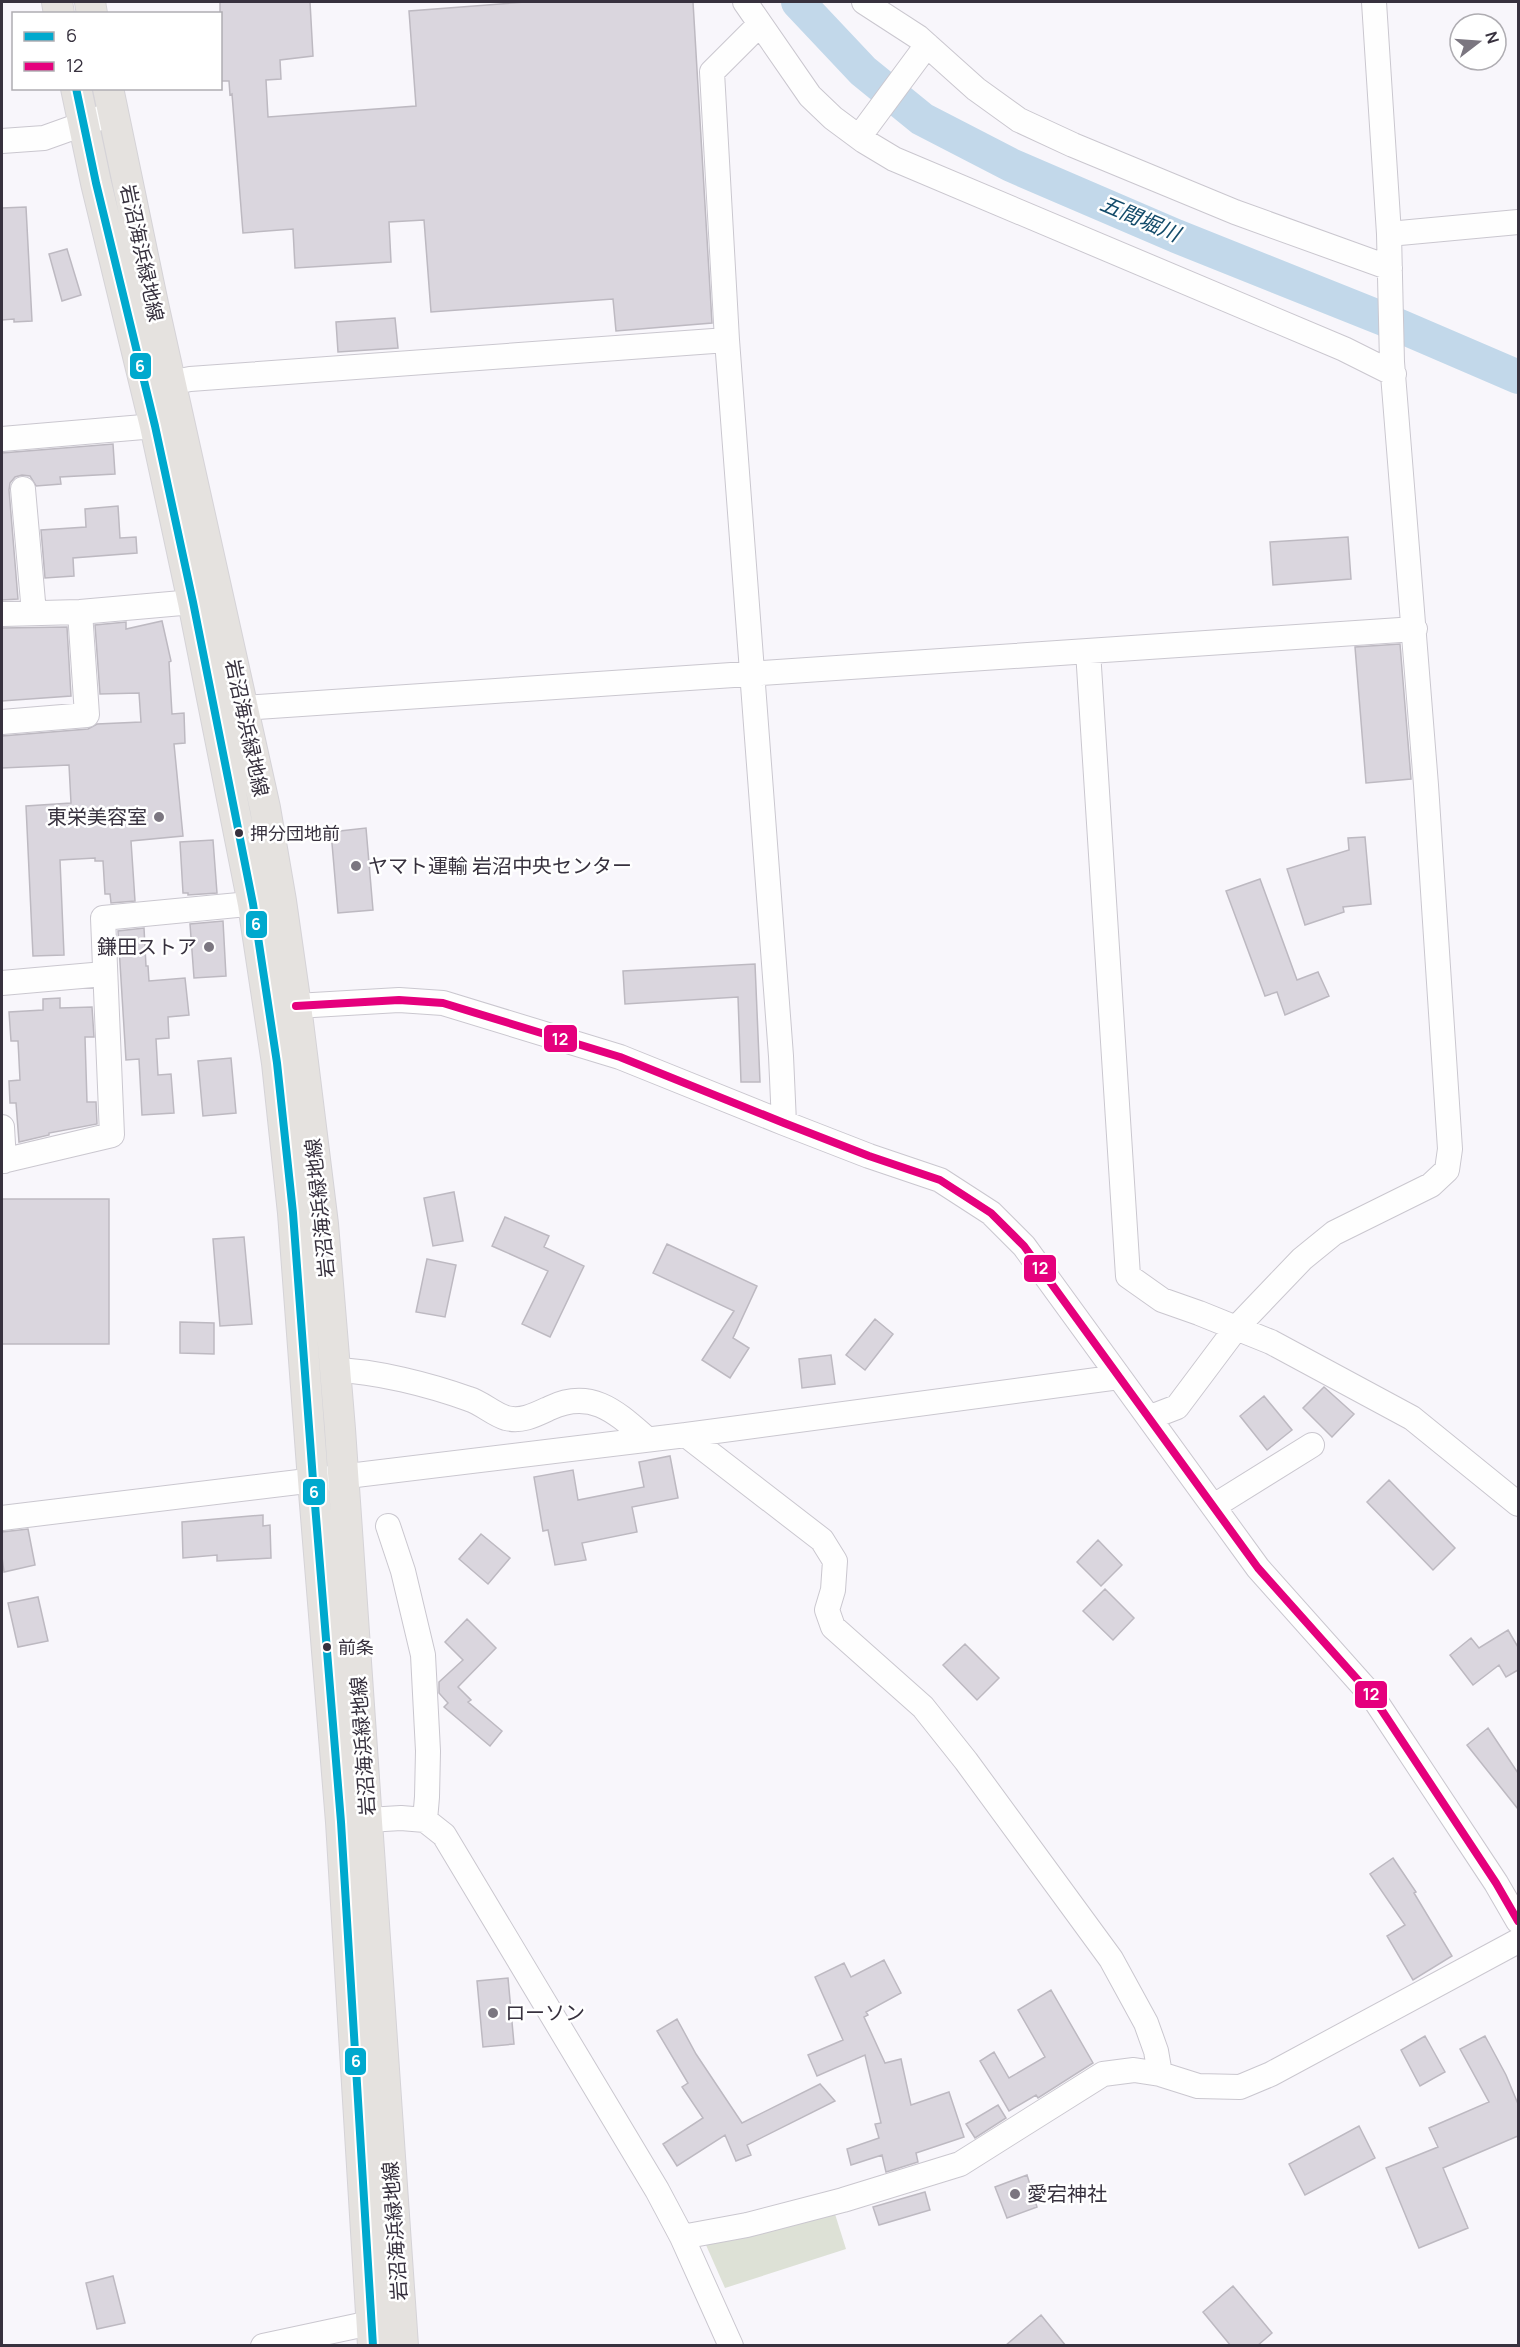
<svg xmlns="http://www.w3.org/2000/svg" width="1520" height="2347" font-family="Manrope,'Noto Sans JP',sans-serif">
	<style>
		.green { fill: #dde1d6 }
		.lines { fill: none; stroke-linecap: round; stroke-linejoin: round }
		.stream { stroke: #c2d8ea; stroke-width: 6 }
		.river { stroke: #c2d8ea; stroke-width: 34 }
		.building { fill: #dad6de; stroke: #bdb9c1; stroke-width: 1.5 }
		.minor-casing { stroke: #cac7cf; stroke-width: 26 }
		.major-casing { stroke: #d5d3d7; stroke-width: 32 }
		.minor { stroke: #fefefe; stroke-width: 24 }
		.major { stroke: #e5e2df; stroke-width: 30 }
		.bus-1-casing { stroke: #fff; stroke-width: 12 }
		.bus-2-casing { stroke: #fff; stroke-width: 12 }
		.bus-1 { stroke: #00a9ce; stroke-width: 8 }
		.bus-2 { stroke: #e5007d; stroke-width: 8 }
		.poi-dot { fill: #7b7680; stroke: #fff; stroke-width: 2 }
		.bus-dot { fill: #37313e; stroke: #fff; stroke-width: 2 }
		.labels { text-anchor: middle; stroke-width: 5; stroke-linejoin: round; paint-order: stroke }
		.bus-label { font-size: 18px; fill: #37313e; stroke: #fff; text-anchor: start }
		.street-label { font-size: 20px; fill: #37313e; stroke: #fff }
		.poi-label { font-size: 20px; fill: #37313e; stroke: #fff; text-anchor: start }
		.water-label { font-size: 21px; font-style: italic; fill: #134b6a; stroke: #fff }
		.line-badge { stroke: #fff; stroke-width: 2 }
		.badge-label { font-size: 16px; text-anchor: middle; font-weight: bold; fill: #fff }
	</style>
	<rect width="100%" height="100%" fill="#f8f6fb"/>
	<!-- green -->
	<path class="green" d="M835 2214 846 2249 725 2288 706 2245Z"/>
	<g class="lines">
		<!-- stream -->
		<path class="stream" d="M804 8 812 2"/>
		<!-- river -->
		<path class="river" d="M798 2 863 71 922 119 1011 165 1176 236 1381 318 1518 377"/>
	</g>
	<!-- building -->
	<path class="building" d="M220 2H310L313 56 280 60 281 79 266 80 268 117 416 106 409 11 525 2H693L712 323 616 331 613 299 431 312 424 220 389 222 391 262 295 268 293 229 243 233 232 94 230 95 229 81H220Z
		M26 207 32 321 14 322V319L2 320V208Z
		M67 249 81 295 62 301 49 254Z
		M395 318 398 348 338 352 336 322Z
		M113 444 115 474 60 477 61 484 36 486 30 476 22 475 15 477 10 483 9 490 18 599 2 600V453Z
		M118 506 120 538 136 537 137 553 73 558 74 576 45 578 41 530 86 527 85 509Z
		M1348 537 1351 579 1273 585 1270 542Z
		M162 621 171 661 169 662 172 714 184 713 185 743 174 744 183 836 131 841 135 901 111 903 110 894H105L103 861H95V858L60 860 64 955 33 956 26 806 71 803 69 765 2 768V736L88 729 97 724 141 722 139 693 100 694 95 625 126 622V629Z
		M67 627 71 696 2 701V628Z
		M1400 644 1411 779 1366 783 1355 647Z
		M366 828 373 910 338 913 331 832Z
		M1365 837 1371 904 1343 907 1344 912 1305 925 1287 869 1349 850 1348 838Z
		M213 840 217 893 188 895V893H183L180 842Z
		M1260 879 1297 980 1318 972 1329 996 1285 1015 1277 992 1265 996 1226 891Z
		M223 921 226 976 194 978 190 924Z
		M144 928 146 966H148L149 981 185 978 189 1015 168 1017 169 1038 156 1039 158 1075 171 1074 174 1113 142 1115 139 1059 126 1060 118 931Z
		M755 964 760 1082H741L738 997 625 1004 623 971Z
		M60 998V1008L92 1007 94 1037H85L87 1102H96L97 1124 49 1133V1135L19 1142 16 1103H10L9 1081 20 1080 18 1041H11L9 1012 43 1010V999Z
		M231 1058 236 1113 203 1116 198 1061Z
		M454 1192 463 1241 433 1246 424 1198Z
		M2 1199H109V1344H2Z
		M505 1217 549 1236 544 1247 584 1266 550 1337 522 1324 548 1271 492 1246Z
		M244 1237 252 1324 220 1326 213 1239Z
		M667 1244 757 1286 733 1338 749 1348 730 1378 702 1360 734 1311 653 1273Z
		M427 1259 456 1265 445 1317 416 1312Z
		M875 1319 893 1334 865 1370 846 1355Z
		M180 1322 214 1323V1354L180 1353Z
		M831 1355 835 1384 802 1388 799 1359Z
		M1324 1387 1354 1414 1332 1437 1303 1408Z
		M1264 1396 1292 1430 1267 1450 1240 1416Z
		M670 1456 678 1498 632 1507 637 1532 582 1543 586 1560 555 1565 548 1530 543 1531 534 1477 573 1470 578 1500 644 1487 639 1462Z
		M1389 1480 1455 1548 1433 1570 1367 1502Z
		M263 1515V1526L270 1525 271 1558 217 1561V1555L183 1558 182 1522Z
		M28 1529 35 1565 4 1572 2 1557V1532Z
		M481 1534 510 1558 488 1584 459 1559Z
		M1098 1540 1122 1565 1101 1586 1077 1562Z
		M1105 1589 1134 1618 1113 1640 1083 1611Z
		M38 1597 48 1641 18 1647 8 1603Z
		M467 1619 496 1648 458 1687 471 1700 468 1702 502 1731 490 1746 444 1707 448 1703 439 1693V1682L463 1660 445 1642Z
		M1508 1630 1518 1647V1670L1506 1677 1499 1665 1473 1685 1450 1655 1471 1638 1479 1648Z
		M965 1644 999 1678 977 1700 943 1665Z
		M1488 1728 1518 1773V1809L1467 1745Z
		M1393 1858 1416 1892 1414 1893 1452 1956 1413 1980 1387 1936 1405 1925 1370 1874Z
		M884 1960 901 1993 866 2012 868 2015 864 2017 885 2063 901 2059 911 2105 949 2092 964 2137 916 2153 918 2162 886 2172 882 2155 851 2165 847 2149 879 2138 875 2124 881 2123 865 2055 817 2076 808 2055 843 2040 815 1977 844 1963 851 1977Z
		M508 1978 514 2044 483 2047 477 1981Z
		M1051 1990 1093 2063 1038 2098 1036 2095 1009 2111 980 2061 994 2052 1009 2078 1045 2057 1018 2010Z
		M677 2019 696 2054 742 2123 820 2084 835 2101 747 2145 751 2155 736 2161 725 2135 677 2166 663 2144 703 2118 682 2087 688 2083 657 2031Z
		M1425 2036 1445 2072 1420 2086 1401 2050Z
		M1485 2036 1506 2075 1518 2104V2136L1443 2168 1468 2228 1419 2248 1386 2168 1438 2147 1429 2128 1489 2102 1460 2049Z
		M998 2105 1006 2118 975 2138 966 2124Z
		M1359 2126 1375 2158 1305 2195 1289 2164Z
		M1027 2175 1037 2207 1007 2218 995 2187Z
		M925 2192 930 2210 879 2225 873 2207Z
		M113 2276 125 2323 97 2329 86 2283Z
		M1233 2286 1272 2333 1257 2346H1231L1203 2312Z
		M1041 2315 1066 2346H1005Z"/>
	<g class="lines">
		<!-- minor casing -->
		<g class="minor-casing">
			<path id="minor" d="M745 2 810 96 833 118 864 141 894 159 1344 349 1394 374
				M864 2 918 37 976 89 1019 120 1073 145 1235 212 1390 268
				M759 25 712 72 727 340 781 1056 784 1123
				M859 137 927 45
				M2 141 44 138 100 118
				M1389 234 1518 222
				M170 383 190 379 727 340
				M2 439 155 426
				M23 489 34 613
				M2 614 80 612 193 602
				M1088 651 1128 1276 1162 1300 1199 1313 1271 1342 1412 1418 1518 1504
				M243 708 1415 629
				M2 722 87 715 80 612
				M2 983 104 974
				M296 1006 399 1000 443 1003 620 1057 784 1123 869 1156 940 1180 991 1213 1024 1246 1258 1568 1373 1697 1496 1883 1518 1921
				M2 1127 4 1161
				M2 1161 112 1135 103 918 269 902
				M335 1370C376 1371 430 1385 469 1399 482 1403 493 1414 506 1418 522 1422 535 1415 550 1408 592 1388 617 1413 647 1439
				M1151 1417 1177 1407 1237 1327 1302 1259 1334 1233 1431 1185 1447 1170 1450 1149 1426 785 1392 362 1389 234 1374 2
				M686 1435 822 1540 835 1561 833 1590 827 1610 833 1627 923 1707 966 1761 1111 1959 1146 2023 1156 2051 1160 2074
				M1214 1506 1312 1445
				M2 1518 686 1435 1119 1377
				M388 1526 403 1571 423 1655 428 1751 427 1797 425 1820
				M351 1821 401 1818 425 1820 444 1835 657 2190 682 2237 731 2346
				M682 2237 747 2225 843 2200 960 2164 1103 2074 1134 2070 1160 2074 1198 2086 1240 2087 1271 2074 1518 1941
				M263 2346 389 2319"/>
		</g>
		<!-- major casing -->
		<g class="major-casing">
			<path id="major" d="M57 2 59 14
				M90 2 92 14
				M76 88 96 183 155 426 193 602 253 904 277 1063 293 1213 313 1480 341 1822 373 2346
				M108 88 153 304 265 808 281 901 296 1006 323 1224 340 1429 403 2346"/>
		</g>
		<!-- minor -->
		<use href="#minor" class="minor"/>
		<!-- major -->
		<use href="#major" class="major"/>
		<!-- bus-1 casing -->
		<g class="bus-1-casing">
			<path id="bus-1" d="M76 88 96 183 155 426 193 602 253 904 277 1063 293 1213 313 1480 341 1822 373 2346"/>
		</g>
		<!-- bus-2 casing -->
		<g class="bus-2-casing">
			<path id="bus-2" d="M296 1006 399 1000 443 1003 620 1057 784 1123 869 1156 940 1180 991 1213 1024 1246 1258 1568 1373 1697 1496 1883 1518 1921"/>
		</g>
		<!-- bus-1 -->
		<use href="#bus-1" class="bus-1"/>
		<!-- bus-2 -->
		<use href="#bus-2" class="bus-2"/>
	</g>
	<!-- markers -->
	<g class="poi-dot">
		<circle cx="159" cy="817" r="6"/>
		<circle cx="356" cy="866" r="6"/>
		<circle cx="209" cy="947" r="6"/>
		<circle cx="493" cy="2013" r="6"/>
		<circle cx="1015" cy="2194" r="6"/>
	</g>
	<g class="bus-dot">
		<circle cx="239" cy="833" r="5"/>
		<circle cx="327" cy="1647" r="5"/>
	</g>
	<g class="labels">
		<!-- bus labels -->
		<g class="bus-label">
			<text x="250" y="840">押分団地前</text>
			<text x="338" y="1654">前条</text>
		</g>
		<!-- street labels -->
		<g class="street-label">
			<text transform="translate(142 253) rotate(78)" y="7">岩沼海浜緑地線</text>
			<text transform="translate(247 728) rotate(78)" y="7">岩沼海浜緑地線</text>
			<text transform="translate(320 1208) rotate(-96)" y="7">岩沼海浜緑地線</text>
			<text transform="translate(363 1746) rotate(-94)" y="7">岩沼海浜緑地線</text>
			<text transform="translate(395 2231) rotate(-94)" y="7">岩沼海浜緑地線</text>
		</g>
		<!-- poi labels -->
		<g class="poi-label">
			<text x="147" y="824" text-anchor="end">東栄美容室</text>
			<text x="368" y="873">ヤマト運輸 岩沼中央センター</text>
			<text x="197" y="954" text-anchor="end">鎌田ストア</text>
			<text x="505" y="2020">ローソン</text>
			<text x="1027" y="2201">愛宕神社</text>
		</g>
		<!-- water labels -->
		<g class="water-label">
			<text transform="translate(1140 219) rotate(23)" y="7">五間堀川</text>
		</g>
	</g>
	<g class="line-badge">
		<rect x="129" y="352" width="23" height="28" rx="6" fill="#00a9ce"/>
		<rect x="245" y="910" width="23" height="29" rx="6" fill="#00a9ce"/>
		<rect x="543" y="1024" width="35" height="29" rx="6" fill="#e5007d"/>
		<rect x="1023" y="1254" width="34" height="29" rx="6" fill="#e5007d"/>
		<rect x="302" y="1478" width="24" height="28" rx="6" fill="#00a9ce"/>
		<rect x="1354" y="1680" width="34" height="29" rx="6" fill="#e5007d"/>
		<rect x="344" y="2047" width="23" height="29" rx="6" fill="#00a9ce"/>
	</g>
	<g class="badge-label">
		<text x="140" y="372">6</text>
		<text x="256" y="930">6</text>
		<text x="560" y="1045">12</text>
		<text x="1040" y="1274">12</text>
		<text x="314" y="1498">6</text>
		<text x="1371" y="1700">12</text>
		<text x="356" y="2067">6</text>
	</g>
	<!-- border -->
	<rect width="1520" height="2347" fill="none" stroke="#37313e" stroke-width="6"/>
	<!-- legend -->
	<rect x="12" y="12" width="210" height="78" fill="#ffffff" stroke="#afadb2" stroke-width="1.5"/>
	<rect x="24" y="32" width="30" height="9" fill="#00a9ce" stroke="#afadb2" stroke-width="1.5"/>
	<text x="66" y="42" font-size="18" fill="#37313e">6</text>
	<rect x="24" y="62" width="30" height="9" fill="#e5007d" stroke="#afadb2" stroke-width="1.5"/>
	<text x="66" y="72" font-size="18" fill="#37313e">12</text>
	<!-- north arrow -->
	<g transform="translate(1478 42) rotate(73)"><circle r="28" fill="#ffffff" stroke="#afadb2" stroke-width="1.5"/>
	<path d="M0-4.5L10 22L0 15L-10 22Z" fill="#7b7680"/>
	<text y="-9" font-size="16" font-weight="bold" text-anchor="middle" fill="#37313e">N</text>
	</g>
</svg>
